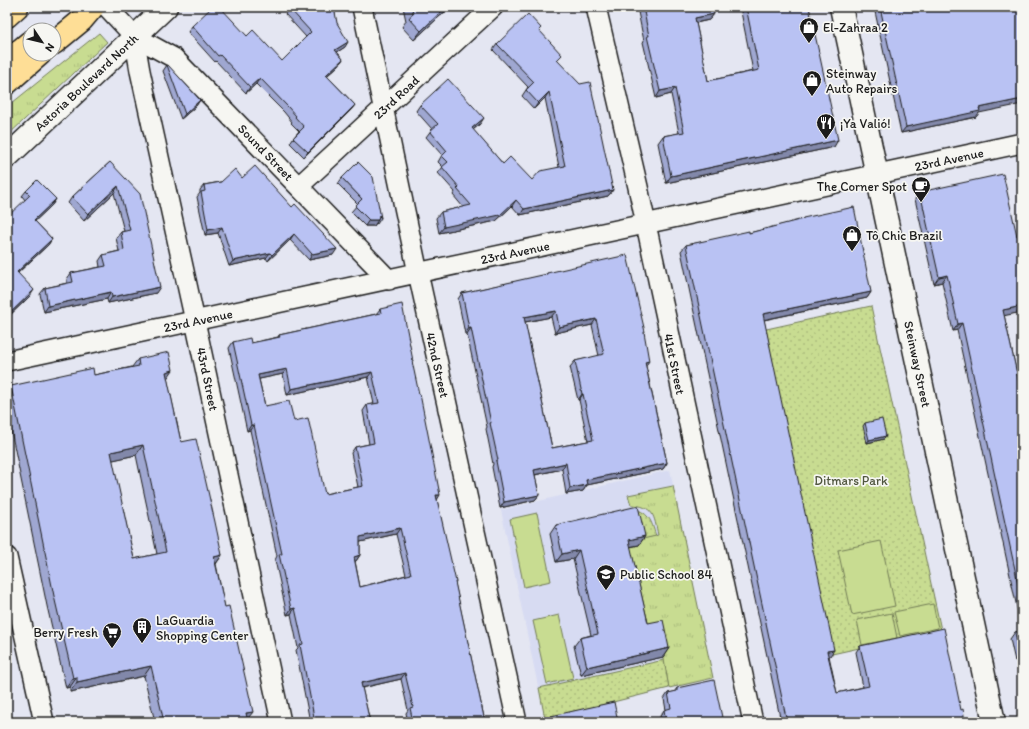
<svg xmlns="http://www.w3.org/2000/svg" width="1029" height="729" font-family="Itim,sans-serif">
	<style>
		.built { fill: #d7dbf2 }
		.grass { fill: url(#grass-tufts); stroke: #727c56 }
		.park { fill: url(#park-dots); stroke: #727c56 }
		.pitch { fill: #c8dc91; stroke: #727c56 }
		.lines { fill: none; stroke-linecap: round; stroke-linejoin: round }
		.minor-casing { stroke: #1c1c1c; stroke-width: 22 }
		.tertiary-casing { stroke: #1c1c1c; stroke-width: 25 }
		.secondary-casing { stroke: #1c1c1c; stroke-width: 25 }
		.motorway-casing { stroke: #1c1c1c; stroke-width: 25 }
		.minor { stroke: #f6f6f2; stroke-width: 19 }
		.tertiary { stroke: #f6f6f2; stroke-width: 22 }
		.secondary { stroke: #f6f6f2; stroke-width: 22 }
		.motorway { stroke: #fede96; stroke-width: 22 }
		.wall { fill: #9fa7d1; stroke: #1c1c1c; fill-rule: evenodd }
		.shaded-wall { fill: #8288aa; stroke: #1c1c1c }
		.building { fill: #b9c2f3; stroke: #1c1c1c; fill-rule: evenodd }
		.labels { text-anchor: middle; stroke-width: 3.5; stroke-linejoin: round; paint-order: stroke }
		.poi-label { font-size: 13px; fill: #1c1c1c; stroke: #f6f6f2; text-anchor: start }
		.street-label { font-size: 13px; fill: #1c1c1c; stroke: #f6f6f2 }
		.park-label { font-size: 13px; fill: #50563f; stroke: #f6f6f2 }
	</style>
	<defs>
		<pattern id="grass-tufts" width="24" height="20" patternUnits="userSpaceOnUse"><rect width="24" height="20" fill="#c8dc91"/><path d="M3 7l-1-3M5 7V3M7 7l1-3M15 17l-1-3M17 17v-4M19 17l1-3" fill="none" stroke="#abbc7c"/></pattern>
		<pattern id="park-dots" width="8" height="8" patternUnits="userSpaceOnUse"><rect width="8" height="8" fill="#c8dc91"/><path d="M2 2h.1M6 6h.1" fill="none" stroke="#abbc7c" stroke-width="1.8" stroke-linecap="round"/></pattern>
	</defs>
	<rect width="100%" height="100%" fill="#e4e6f2"/>
	<filter id="ink" filterUnits="userSpaceOnUse"><feTurbulence type="fractalNoise" baseFrequency=".025" numOctaves="2"/><feDisplacementMap in="SourceGraphic" scale="8" xChannelSelector="R" yChannelSelector="G"/><feConvolveMatrix kernelMatrix="1 2 1 2 8 2 1 2 1" color-interpolation-filters="sRGB"/></filter>
	<g filter="url(#ink)">
		<!-- built -->
		<path class="built" d="M670 470 713 678 545 719 501 510Z"/>
		<!-- grass -->
		<path class="grass" d="M99 33 107 42 7 136V107Z
			M673 486 713 678 669 688 657 628 640 632 622 549 638 540 658 535C654 516 654 506 631 505L628 495Z"/>
		<!-- park -->
		<path class="park" d="M871 306 941 630 832 654 762 330Z
			M631 508C649 512 651 520 656 536L638 540Z
			M664 660 669 688 545 719 539 688Z"/>
		<!-- pitch -->
		<path class="pitch" d="M537 513 551 581 524 587 510 519Z
			M881 541 895 606 852 615 838 550Z
			M933 604 938 628 900 636 894 612Z
			M892 613 897 638 862 645 857 620Z
			M559 615 573 678 547 684 533 621Z"/>
		<g class="lines">
			<!-- minor casing -->
			<g class="minor-casing">
				<path id="minor" d="M107 7 134 36 174 58 389 280
					M362 7 418 273 517 722
					M596 7 638 187 753 722
					M134 36 140 71 195 321 281 722
					M299 186 493 7
					M7 361 1022 143
					M7 557 44 722"/>
			</g>
			<!-- tertiary casing -->
			<g class="tertiary-casing">
				<path id="tertiary" d="M841 7 994 722"/>
			</g>
			<!-- secondary casing -->
			<g class="secondary-casing">
				<path id="secondary" d="M7 157 166 7"/>
			</g>
			<!-- motorway casing -->
			<g class="motorway-casing">
				<path id="motorway" d="M7 16 17 7
					M54 43 82 20 93 7
					M7 61 30 42
					M7 83 40 54"/>
			</g>
			<!-- minor -->
			<use href="#minor" class="minor"/>
			<!-- tertiary -->
			<use href="#tertiary" class="tertiary"/>
			<!-- secondary -->
			<use href="#secondary" class="secondary"/>
			<!-- motorway -->
			<use href="#motorway" class="motorway"/>
		</g>
		<!-- wall -->
		<path class="wall" d="M403 7H450L414 40 402 27 406 21Z
			M637 7H712L714 14 709 20 696 23 708 81 753 71 740 7H809L834 147 666 183 658 143 663 136 679 133 671 94 656 98 643 42 644 41Z
			M874 7H1022L979 113 976 117 901 133Z
			M289 8 337 23 345 47 337 52 343 59 339 65 327 76 355 105 351 110 304 157 290 143 293 138 299 131 291 123 292 122 284 112 256 84 246 93 216 61 215 62 188 32 192 26 247 36 282 61 306 37 285 14Z
			M539 31 558 61 613 190 608 196 520 215 512 206 496 221 439 233 436 218 441 212 463 207 453 195 455 192 438 173 443 167 438 162 442 155 426 137 432 129 416 111 420 105 480 124 473 130 503 164 532 180 559 167 545 98 534 109 522 96 528 87 493 50 497 44Z
			M167 65 200 100 196 106 181 119 163 71Z
			M110 162 156 293 108 303 107 299 44 312 40 294 45 288 67 283V279L71 273 100 267 99 261 103 255 119 251 116 238 121 232 124 231 114 193 84 221 68 203 72 197Z
			M242 178 333 255 309 260 290 240 268 261 266 258 229 266 218 233 205 235 197 197 200 193V190L204 185Z
			M342 178 381 218 377 224 376 223 374 226H365L351 212 358 204 338 184Z
			M26 191 56 199 52 205 35 221 52 239 48 245 18 273 30 296 7 318 25 200 22 196Z
			M920 192 1017 236 1022 235V312L1004 315 1022 397V662L1021 659 1015 661 1010 639 1015 632 1022 631 957 330 953 331 942 282 934 284 915 199Z
			M803 218 871 292 867 298 764 320 830 656H829L837 693 863 687 856 652 860 646 961 710 965 722H781L681 251 686 245 749 233 802 220Z
			M547 273 644 333 646 366 667 463 663 469 587 485 583 491 566 494 562 469 535 475 539 495 535 500 500 508 492 467 493 464 486 429 487 427 467 334H465L458 299 462 293 546 275ZM551 317 555 333 592 325 599 356 575 361 570 367 578 400H579L588 441 552 448 525 322Z
			M380 309 412 363 437 500 485 722H408L406 713 408 710 401 679 362 688 370 722H310L296 650 298 648 291 614 287 615 275 560 277 556 250 430 247 431 229 348 233 342 251 343 278 337 279 335 376 314ZM283 374 287 395 368 377 374 404 367 405 363 411 369 444 355 447 351 453 358 487 325 494 294 421 265 406 259 379ZM396 534 406 575 360 587 355 561H356L360 555V542Z
			M138 359 167 378 181 442 222 555 216 564 248 722H155L144 676 70 692V687L66 688 47 606 7 411V391L11 386 94 375 132 367ZM136 455 157 554 134 559 112 460Z
			M865 423 886 436 884 439 867 443 863 426Z
			M556 525 645 536 639 545 630 547 648 623 669 648 663 657 581 675 574 646 580 638 591 635 573 559 556 562 550 534Z
			M677 688 723 722H661L660 716 664 710H666L664 699 668 693 674 692Z
			M551 716 618 722H547Z"/>
		<!-- shaded-wall -->
		<path class="shaded-wall" d="M446 7H450L414 40 421 31Z
			M714 14 709 20 690 24 695 18Z
			M348 42 345 47 331 56 335 50Z
			M343 59 339 65 322 80 326 75Z
			M260 78 256 84 246 93 250 87Z
			M675 88 671 94 656 98 660 91Z
			M549 92 545 98 534 109 538 103Z
			M1022 99V104L979 113 976 117 901 133 906 127 979 108Z
			M200 100 196 106 181 119 185 114Z
			M355 105 351 110 304 157 308 152Z
			M484 118 480 124 468 134 472 128Z
			M838 140 834 147 666 183 671 176Z
			M118 186 114 193 84 221 88 214Z
			M613 190 608 196 520 215 524 209Z
			M56 199 52 205 30 226 34 220Z
			M516 200 512 206 496 221 439 233 444 227Z
			M369 220H378L374 226H365Z
			M222 227 218 233 205 235 208 230Z
			M294 234 290 240 268 261 272 255Z
			M52 239 48 245 13 277 17 272Z
			M337 249 333 255 309 260 312 254Z
			M270 253 266 258 229 266 233 261Z
			M947 275 942 282 934 284 939 277Z
			M160 287 156 293 108 303 112 297Z
			M34 290 30 296 7 318V316Z
			M111 292 107 299 44 312 48 306Z
			M871 292 867 298 758 321 763 314Z
			M1022 306V312L998 317 1003 310Z
			M556 311 551 317 520 323 524 317Z
			M596 319 592 325 555 333 559 327Z
			M962 323 957 330 953 331 958 324Z
			M469 328H471L467 334H465Z
			M649 361 645 367V362Z
			M287 369 283 374 255 380 258 375Z
			M173 370 166 380V372Z
			M372 372 368 377 287 395 291 389Z
			M582 394H583L579 400H578Z
			M251 425H254L250 430 247 431Z
			M886 436 884 439 867 443 869 440Z
			M143 445 136 455 104 462 111 452Z
			M566 463 562 469 529 476 534 470Z
			M667 463 663 469 582 486 586 480Z
			M587 485 583 491 566 494 570 488Z
			M436 495H440L437 500Z
			M539 495 535 500 500 508 504 502Z
			M400 528 396 534 356 543 360 537Z
			M645 536 639 545 623 548 629 540Z
			M579 550 573 559 556 562 562 554Z
			M222 555 215 565 214 557Z
			M360 555 356 561 350 562 354 557Z
			M295 608 291 614 287 615 291 609Z
			M669 648 663 657 581 675 587 667Z
			M834 650 830 656 823 658 827 651Z
			M1022 653 1021 659 1015 661 1019 654Z
			M151 666 144 676 70 692 77 682Z
			M405 673 401 679 357 689 361 683Z
			M77 677 70 687 66 688 73 678Z
			M253 712 245 722 246 713Z"/>
		<!-- building -->
		<path class="building" d="M212 7H220L247 36 253 30 282 61 311 32 289 8 296 7H334L337 23 348 42 335 50 343 59 326 75 355 105 308 152 293 138 304 127 295 117 296 116 288 107 260 78 250 87 220 55 218 56 192 26Z
			M412 7H446L421 31 409 18 413 13Z
			M643 7H712L714 14 695 18 708 81 759 70 746 7H809L838 140 671 176 663 136 684 132 675 88 660 91 647 36H649Z
			M880 7H1022V99L979 108 980 111 906 127Z
			M528 14 541 28 539 30 562 55 557 60 580 84 590 82 613 190 524 209 516 200 500 215 444 227 441 212 471 205 457 189 459 187 442 167 448 162 442 156 447 151 430 131 438 124 420 105 448 79 484 118 472 128 503 164 510 157 532 180 540 171 565 166 549 92 538 103 526 90 534 82 497 44Z
			M167 65H168L200 100 185 114Z
			M110 162 140 194 160 287 112 297 111 292 48 306 45 288 73 282 71 273 106 266 103 255 124 250 121 232 130 230 118 186 88 214 72 197Z
			M358 162 373 177 381 218 379 215 378 220H369L355 206 362 199 342 178Z
			M255 166 292 207 295 204 337 249 312 254 294 234 272 255 270 253 233 261 222 227 208 230 201 192 205 191 204 185 221 182 235 169 242 178Z
			M1003 174 1017 236 1022 235V306L1003 310 1022 397V602L962 323 958 324 947 275 939 277 920 192Z
			M37 180 56 199 34 220 52 239 17 272 34 290 7 316V217L30 195 26 191Z
			M854 207 871 292 763 314 834 650 827 651 837 693 869 686 860 646 944 628 961 710 963 709 965 722H910L909 721 904 722H792V721L787 722 686 245 749 231V233L803 219V218Z
			M627 255 645 332H644L649 361 645 362 667 463 586 480 587 485 570 488 566 463 534 470 539 495 504 502 496 461 498 460 490 423H491L471 328H469L462 293 547 274V273ZM556 311 559 327 596 319 604 354 575 361 582 394H583L593 440 552 448 524 317Z
			M402 304 413 361H412L419 394H420L440 495H436L456 582H455L485 722H413L410 708 413 707 405 673 361 683 370 722H315L300 645 303 644 295 608 291 609 279 554H282L254 425H251L233 342 250 338 251 343 280 337 279 335 381 313 380 309ZM287 369 291 389 372 372 379 403 367 405 374 443 355 447 363 486 325 494 308 418 294 421 289 401 265 406 258 375ZM400 528 411 574 360 587 354 557 360 555V537Z
			M169 352 173 370 166 372 181 442 196 439 215 522 222 555 214 557 225 607 229 606 253 712 246 713 248 722H164L151 666 77 682V677L73 678 54 596 11 386 93 368 94 375 139 366 138 359ZM143 445 166 552 134 559 111 452Z
			M882 419 886 436 869 440 865 423Z
			M638 506 645 536 629 540 648 623 663 620 669 648 587 667 580 638 598 634 579 550 562 554 556 525Z
			M1022 631V653L1019 654 1015 632Z
			M714 680 723 722H666L664 710 671 708 668 693 677 691V688Z
			M7 699 12 722H7Z
			M614 702 618 722H553L551 716Z"/>
	</g>
	<!-- icons -->
	<defs>
		<g id="shop-pin" transform="scale(1)"><path d="M0 17L-7.5 6A9.5 9.5 0 1 1 7.5 6Z" fill="#1c1c1c" stroke="#f6f6f2"/><path d="M-5-2.5h2.3a2.7 3.5 0 0 1 5.4 0H5L5.5 6h-11ZM-1.5-2.5h3a1.5 2.3 0 0 0-3 0Z" fill="#fff"/></g>
		<g id="restaurant-pin" transform="scale(1)"><path d="M0 17L-7.5 6A9.5 9.5 0 1 1 7.5 6Z" fill="#1c1c1c" stroke="#f6f6f2"/><path d="M-5-6h1v4h1v-4h1v4h1v-4h1v5L-1.5 .5V6h-2V.5L-5-1ZM5-6V6H3V1.5H1.5Q1.5-4 5-6Z" fill="#fff"/></g>
		<g id="cafe-pin" transform="scale(1)"><path d="M0 17L-7.5 6A9.5 9.5 0 1 1 7.5 6Z" fill="#1c1c1c" stroke="#f6f6f2"/><path d="M-5.5-4.5H6V0H3Q3 3.5 0 3.5H-2.5Q-5.5 3.5-5.5 0ZM3-3.2v2h1.7v-2ZM-6 4.5H4V6H-6Z" fill="#fff"/></g>
		<g id="school-pin" transform="scale(1)"><path d="M0 17L-7.5 6A9.5 9.5 0 1 1 7.5 6Z" fill="#1c1c1c" stroke="#f6f6f2"/><path d="M0-5L7-2L0 1L-7-2ZM-4 1L0 2.5L4 1V4Q0 6-4 4Z" fill="#fff"/></g>
		<g id="building-pin" transform="scale(1)"><path d="M0 17L-7.5 6A9.5 9.5 0 1 1 7.5 6Z" fill="#1c1c1c" stroke="#f6f6f2"/><path d="M-4-6H4V6H1V3H-1V6H-4ZM-2.5-4.3h1.7v1.8h-1.7ZM.8-4.3h1.7v1.8H.8ZM-2.5-1h1.7V.8h-1.7ZM.8-1h1.7V.8H.8Z" fill="#fff"/></g>
		<g id="supermarket-pin" transform="scale(1)"><path d="M0 17L-7.5 6A9.5 9.5 0 1 1 7.5 6Z" fill="#1c1c1c" stroke="#f6f6f2"/><path d="M-6-5.5h2.5l.6 2H6L4.5 2H-2.5L-4.4-4H-6ZM-1.5 3.2a1.3 1.3 0 1 0 .1 0ZM3 3.2a1.3 1.3 0 1 0 .1 0Z" fill="#fff"/></g>
	</defs>
	<g fill-rule="evenodd">
		<use href="#shop-pin" x="809" y="27"/>
		<use href="#shop-pin" x="812" y="80"/>
		<use href="#restaurant-pin" x="826" y="123"/>
		<use href="#cafe-pin" x="921" y="186"/>
		<use href="#shop-pin" x="852" y="235"/>
		<use href="#school-pin" x="606" y="574"/>
		<use href="#building-pin" x="142" y="627"/>
		<use href="#supermarket-pin" x="112" y="632"/>
	</g>
	<g class="labels">
		<!-- poi labels -->
		<g class="poi-label">
			<text x="823" y="32">El-Zahraa 2</text>
			<text x="826" y="78">Steinway<tspan x="826" dy="15">Auto Repairs</tspan></text>
			<text x="840" y="128">¡Ya Valió!</text>
			<text x="907" y="191" text-anchor="end">The Corner Spot</text>
			<text x="866" y="240">Tô Chic Brazil</text>
			<text x="620" y="579">Public School 84</text>
			<text x="156" y="625">LaGuardia<tspan x="156" dy="15">Shopping Center</tspan></text>
			<text x="98" y="637" text-anchor="end">Berry Fresh</text>
		</g>
		<!-- street labels -->
		<g class="street-label">
			<text transform="translate(86 82) rotate(-43)" y="5">Astoria Boulevard North</text>
			<text transform="translate(396 97) rotate(-43)" y="5">23rd Road</text>
			<text transform="translate(266 152) rotate(46)" y="5">Sound Street</text>
			<text transform="translate(949 159) rotate(-12)" y="5">23rd Avenue</text>
			<text transform="translate(515 252) rotate(-12)" y="5">23rd Avenue</text>
			<text transform="translate(198 320) rotate(-12)" y="5">23rd Avenue</text>
			<text transform="translate(675 364) rotate(78)" y="5">41st Street</text>
			<text transform="translate(918 364) rotate(78)" y="5">Steinway Street</text>
			<text transform="translate(438 365) rotate(77)" y="5">42nd Street</text>
			<text transform="translate(208 379) rotate(78)" y="5">43rd Street</text>
		</g>
		<!-- park labels -->
		<g class="park-label">
			<text x="851" y="485">Ditmars Park</text>
		</g>
	</g>
	<!-- margin -->
	<rect width="1029" height="729" fill="none" stroke="#f6f6f2" stroke-width="24"/>
	<rect x="12" y="12" width="1005" height="705" fill="none" stroke="#1c1c1c" stroke-width="1.5" filter="url(#ink)"/>
	<!-- north arrow -->
	<g transform="translate(42 42) rotate(125)"><circle r="19" fill="#f6f6f2" stroke="#9f9f9c"/>
	<path d="M0-3L7 15L0 10L-7 15Z" fill="#1c1c1c"/>
	<text y="-6" font-size="11" font-weight="bold" text-anchor="middle" fill="#1c1c1c">N</text>
	</g>
</svg>
